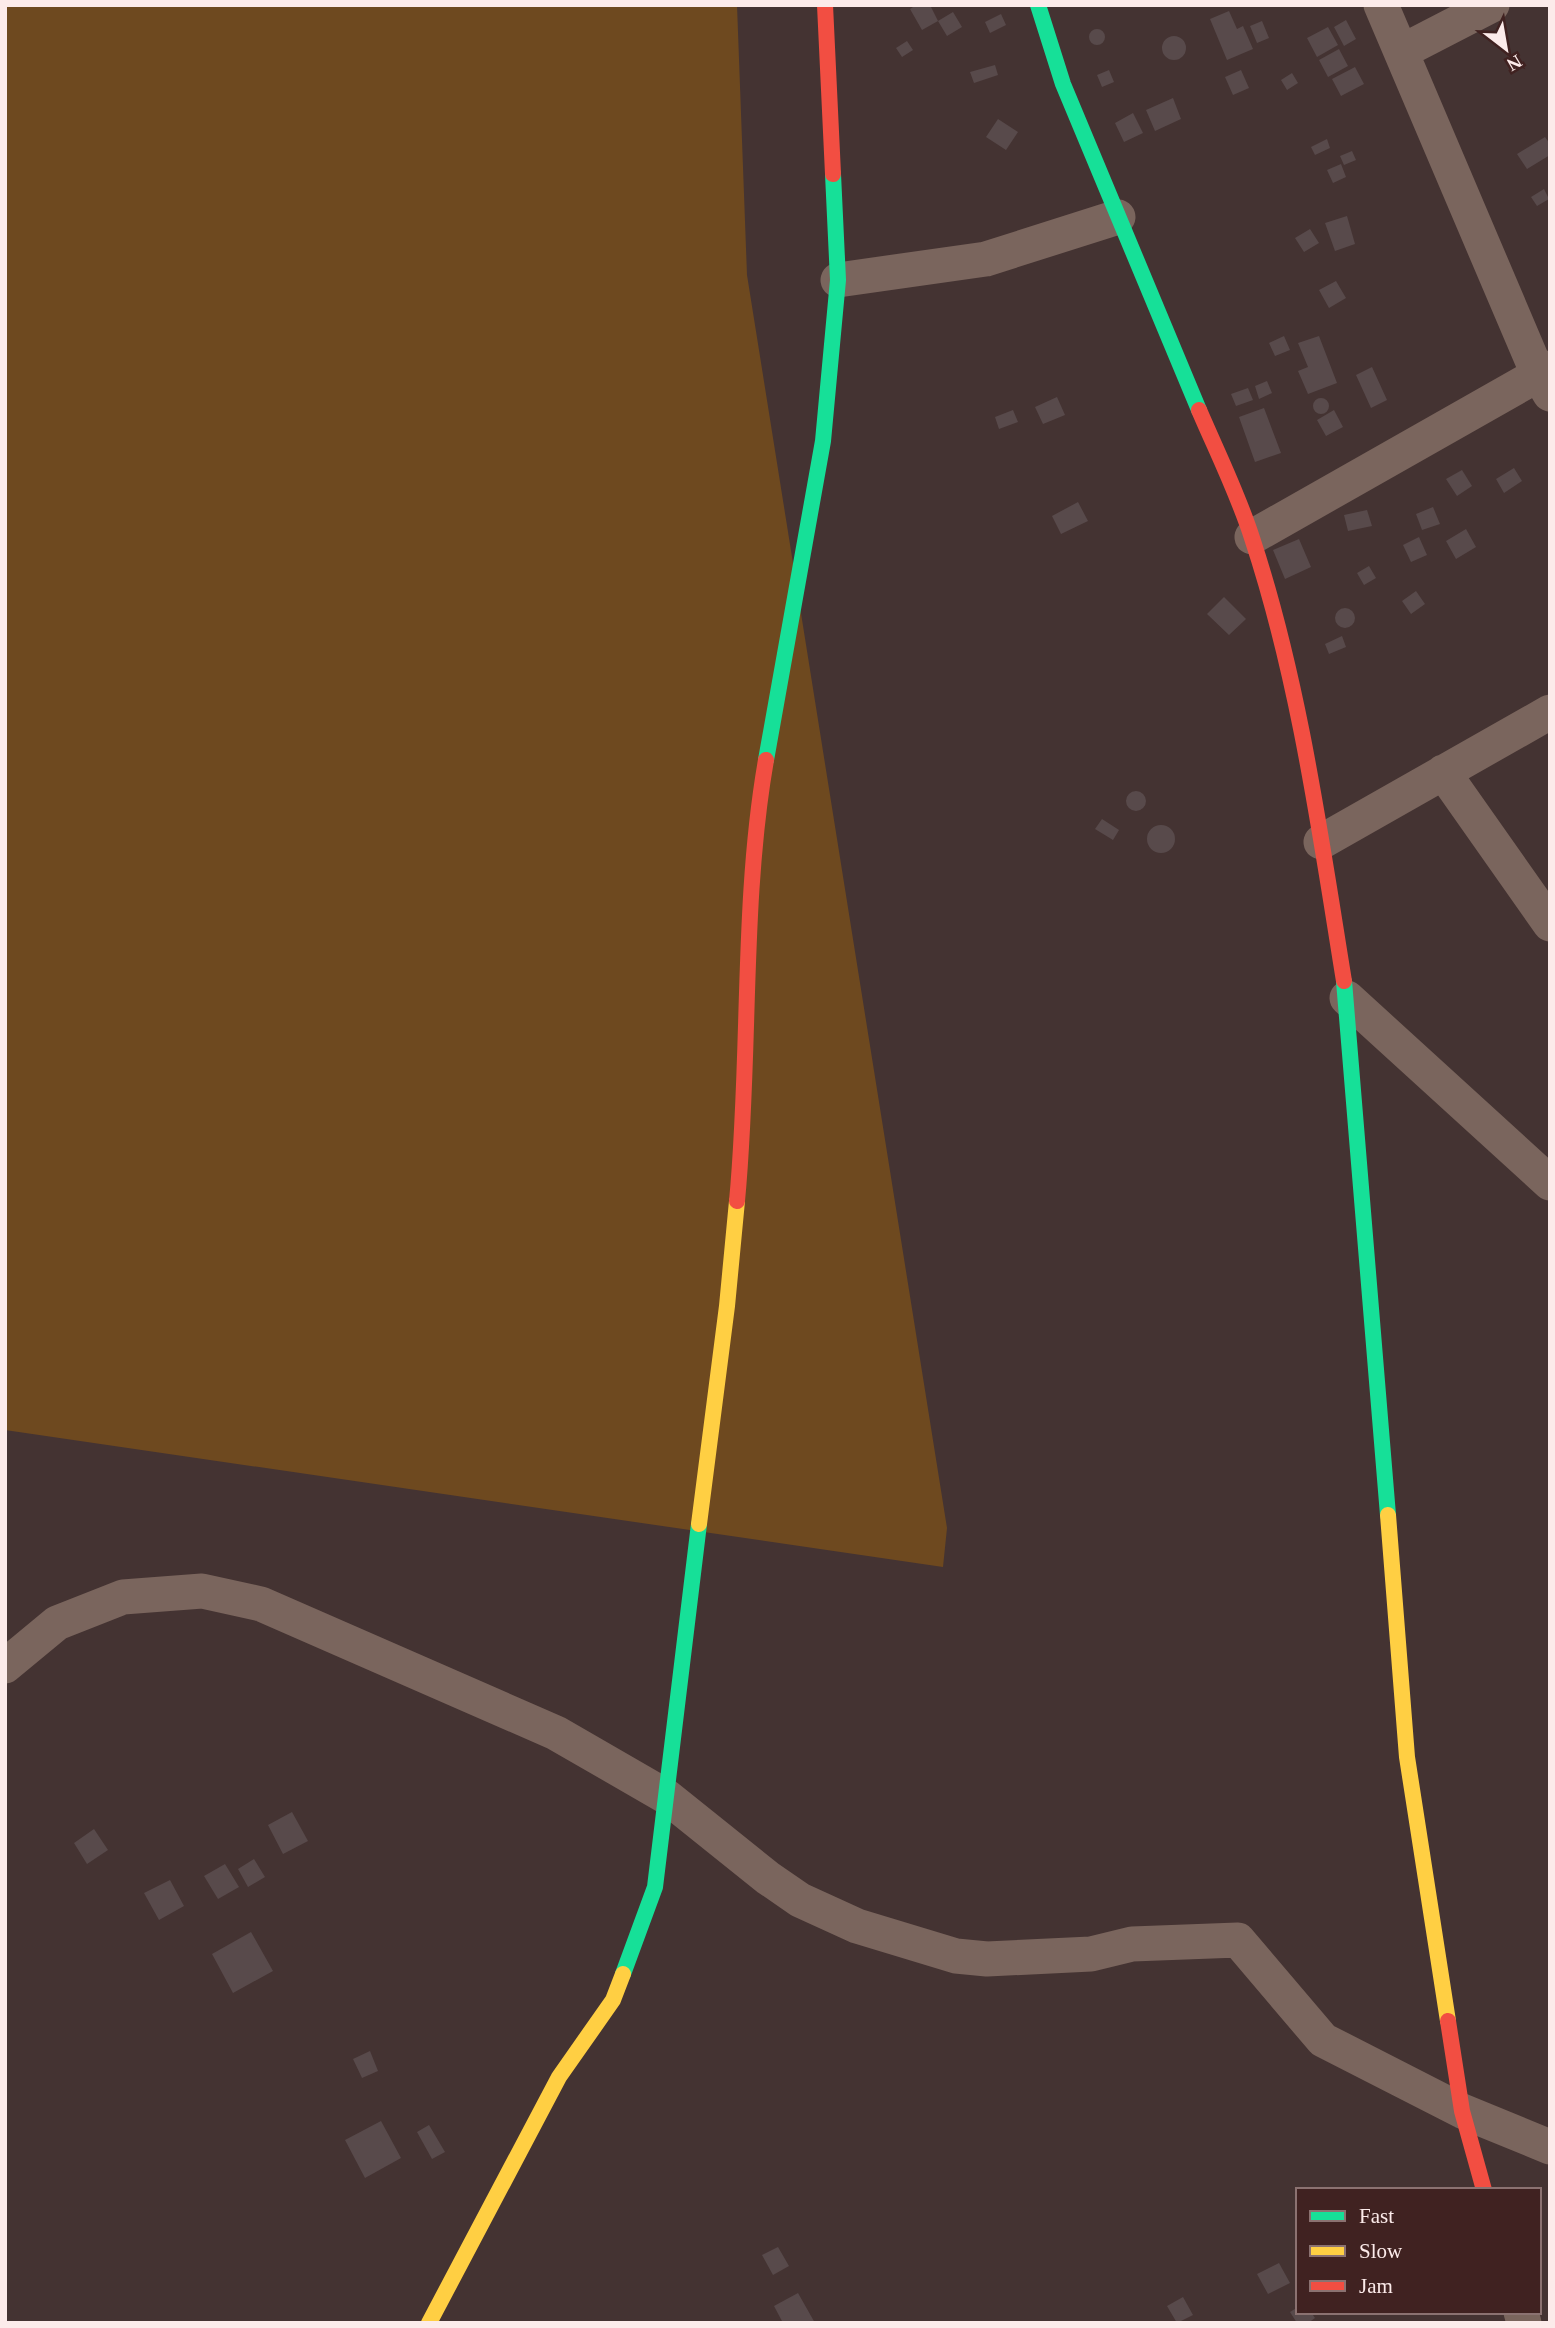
<svg xmlns="http://www.w3.org/2000/svg" width="1555" height="2328" font-family="Georgia,serif">
	<style>
		.green { fill: #6e491f }
		.building { fill: #584a4b }
		.lines { fill: none; stroke-linecap: round; stroke-linejoin: round }
		.street { stroke: #7a655d; stroke-width: 35 }
		.fast { stroke: #16e098; stroke-width: 16 }
		.slow { stroke: #ffcf43; stroke-width: 16 }
		.jam { stroke: #f24e42; stroke-width: 16 }
	</style>
	<rect width="100%" height="100%" fill="#443332"/>
	<!-- green -->
	<path class="green" d="M5 5H737L747 275 947 1528 943 1567 5 1430Z"/>
	<!-- building -->
	<path class="building" d="M916 5H930L938 21 922 30 910 9Z
		M1229 11 1237 29 1243 26 1253 49 1227 60 1210 19Z
		M953 12 962 27 947 36 938 21Z
		M1001 14 1006 25 990 33 985 22Z
		M1346 20 1356 39 1344 46 1334 27Z
		M1262 21 1269 38 1257 43 1250 26Z
		M1328 27 1338 45 1317 57 1307 38Z
		M1089 37a8 8 0 1 1 16 0a8 8 0 1 1-16 0Z
		M1162 48a12 12 0 1 1 24 0a12 12 0 1 1-24 0Z
		M907 41 913 50 902 57 896 48Z
		M1339 49 1348 66 1328 77 1319 60Z
		M995 65 998 75 974 83 970 72Z
		M1355 67 1364 84 1341 96 1332 79Z
		M1109 70 1114 82 1102 87 1097 75Z
		M1241 70 1249 88 1233 95 1225 77Z
		M1292 73 1298 83 1287 90 1281 80Z
		M1173 98 1181 119 1155 131 1146 110Z
		M1133 113 1143 133 1124 142 1115 123Z
		M998 119 1018 132 1006 150 986 137Z
		M1545 137 1550 144V155L1527 169 1517 154Z
		M1327 139 1330 148 1315 155 1311 147Z
		M1352 151 1356 160 1344 165 1340 156Z
		M1341 164 1346 177 1333 183 1327 170Z
		M1544 189 1549 199 1537 206 1531 197Z
		M1347 216 1355 244 1335 251 1325 223Z
		M1310 229 1319 243 1304 252 1295 238Z
		M1336 281 1346 298 1329 308 1319 290Z
		M1284 336 1290 350 1275 356 1269 343Z
		M1319 336 1337 383 1308 394 1298 371 1308 367 1298 343Z
		M1372 367 1387 400 1371 408 1356 375Z
		M1267 381 1272 393 1259 399 1255 386Z
		M1248 388 1253 400 1236 406 1231 394Z
		M1057 397 1065 415 1043 424 1035 407Z
		M1313 406a8 8 0 1 1 16 0a8 8 0 1 1-16 0Z
		M1264 408 1281 453 1255 462 1239 417Z
		M1013 410 1018 422 999 429 995 417Z
		M1334 410 1343 427 1326 436 1317 420Z
		M1514 468 1522 481 1504 493 1496 479Z
		M1462 470 1472 486 1457 496 1446 479Z
		M1078 502 1088 521 1061 534 1052 516Z
		M1433 507 1440 524 1422 530 1416 514Z
		M1367 510 1372 526 1348 531 1344 515Z
		M1466 529 1476 547 1456 559 1446 541Z
		M1419 537 1427 555 1411 562 1403 545Z
		M1299 539 1311 567 1285 579 1273 550Z
		M1369 566 1376 578 1364 585 1357 573Z
		M1416 591 1425 604 1411 614 1402 601Z
		M1224 597 1246 619 1229 635 1207 614Z
		M1335 618a10 10 0 1 1 20 0a10 10 0 1 1-20 0Z
		M1342 636 1346 647 1329 654 1325 644Z
		M1126 801a10 10 0 1 1 20 0a10 10 0 1 1-20 0Z
		M1102 819 1119 830 1113 840 1095 829Z
		M1147 839a14 14 0 1 1 28 0a14 14 0 1 1-28 0Z
		M292 1812 308 1841 283 1854 268 1825Z
		M94 1829 108 1850 87 1864 74 1843Z
		M254 1859 265 1877 248 1887 238 1869Z
		M225 1864 239 1887 218 1899 204 1876Z
		M170 1880 184 1906 159 1920 144 1893Z
		M251 1932 273 1971 233 1993 212 1954Z
		M370 2051 378 2071 362 2078 353 2059Z
		M381 2121 401 2158 365 2178 345 2140Z
		M429 2125 445 2152 432 2159 417 2132Z
		M778 2247 789 2266 773 2275 762 2255Z
		M1279 2263 1290 2283 1268 2294 1257 2274Z
		M798 2293 815 2323H783L774 2306Z
		M1183 2297 1193 2315 1177 2323 1167 2306Z
		M1298 2307V2312H1311L1315 2318 1308 2323H1297L1290 2312Z"/>
	<g class="lines">
		<!-- street -->
		<path class="street" d="M1381 5 1538 374 1550 394
			M1401 52 1492 5
			M838 280 986 259 1118 217
			M1252 537 1550 368
			M1443 772 1550 924
			M1321 842 1550 712
			M1347 998 1550 1183
			M5 1666 57 1623 123 1597 202 1591 261 1604 556 1733 667 1797 768 1878 800 1900 857 1926 956 1956 987 1959 1091 1954 1132 1944 1238 1940 1323 2040 1462 2111 1550 2147
			M1521 2312 1524 2323"/>
		<!-- fast -->
		<path class="fast" d="M1038 5 1063 84 1199 410
			M766 760 823 441 838 280 833 174
			M1344 981 1388 1515
			M623 1974 655 1887 699 1524"/>
		<!-- slow -->
		<path class="slow" d="M1388 1515 1407 1757 1448 2021
			M699 1524 727 1306 737 1201
			M429 2323 559 2077 613 2000 623 1974"/>
		<!-- jam -->
		<path class="jam" d="M825 5 833 174
			M1199 410C1217 452 1238 494 1252 538 1299 680 1320 833 1344 981
			M737 1201C751 1055 741 903 766 760
			M1448 2021 1462 2111 1484 2190"/>
	</g>
	<!-- border -->
	<rect width="1555" height="2328" fill="none" stroke="#fcebea" stroke-width="14"/>
	<!-- legend -->
	<rect x="1296" y="2188" width="245" height="126" fill="#402221" stroke="#8b7271" stroke-width="2"/>
	<rect x="1310" y="2211" width="35" height="10" fill="#16e098" stroke="#8b7271" stroke-width="2"/>
	<text x="1359" y="2223" font-size="21" fill="#fcebea">Fast</text>
	<rect x="1310" y="2246" width="35" height="10" fill="#ffcf43" stroke="#8b7271" stroke-width="2"/>
	<text x="1359" y="2258" font-size="21" fill="#fcebea">Slow</text>
	<rect x="1310" y="2281" width="35" height="10" fill="#f24e42" stroke="#8b7271" stroke-width="2"/>
	<text x="1359" y="2293" font-size="21" fill="#fcebea">Jam</text>
	<!-- north arrow -->
	<g transform="translate(1506 49) rotate(149)" stroke="#402221" stroke-width="5" paint-order="stroke">
	<path d="M0-5L12 26L0 18L-12 26Z" fill="#fcebea"/>
	<text y="-10" font-size="19" font-weight="bold" text-anchor="middle" fill="#fcebea">N</text>
	</g>
</svg>
